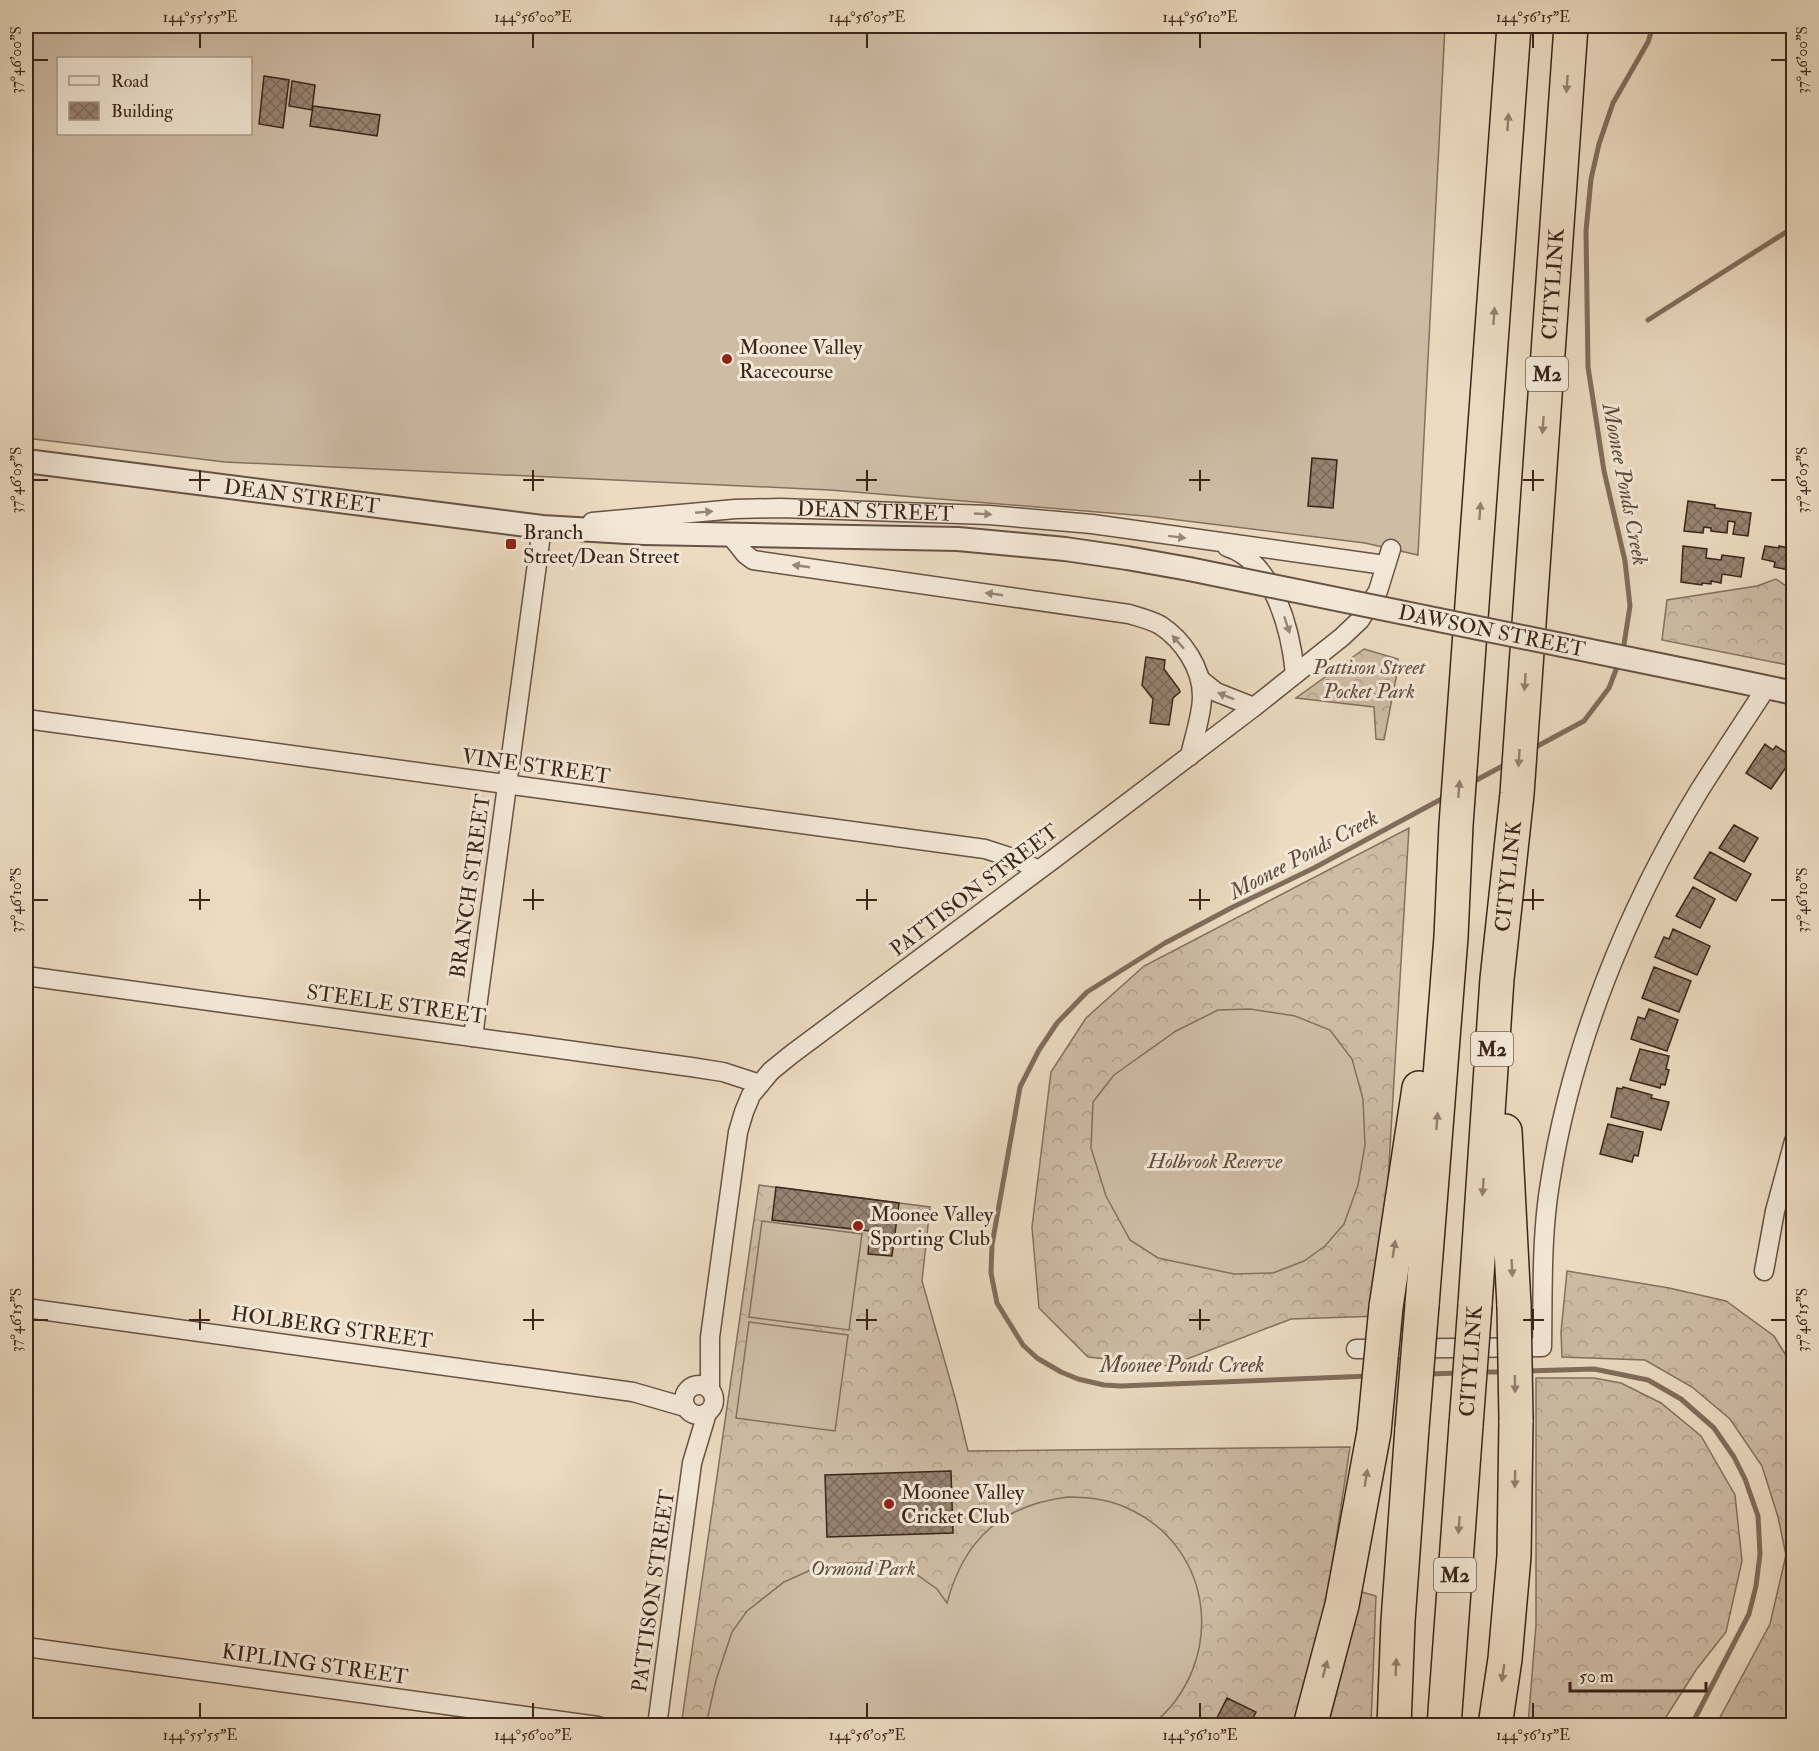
<svg xmlns="http://www.w3.org/2000/svg" width="1819" height="1751" font-family="'IM FELL Double Pica',serif">
	<style>
		.forest { fill: url(#forest-crowns); stroke: #847060; stroke-width: 1.5 }
		.pitch { fill: #cebca5; stroke: #847060; stroke-width: 1.5; fill-rule: evenodd }
		.lines { fill: none; stroke-linecap: round; stroke-linejoin: round }
		.stream { stroke: #816d5c; stroke-width: 5 }
		.building { fill: url(#building-cross-hatch); stroke: #3b241a; stroke-width: 1.5 }
		.minor-casing { stroke: #675244; stroke-width: 21 }
		.tertiary-casing { stroke: #675244; stroke-width: 26 }
		.motorway-casing { stroke: #3b241a; stroke-width: 36 }
		.minor { stroke: #f3e8d7; stroke-width: 18 }
		.tertiary { stroke: #f3e8d7; stroke-width: 22 }
		.motorway { stroke: #ecdbc1; stroke-width: 33 }
		.tertiary-bridge-casing { stroke: #675244; stroke-width: 26; stroke-linecap: butt }
		.motorway-bridge-casing { stroke: #3b241a; stroke-width: 36; stroke-linecap: butt }
		.tertiary-bridge { stroke: #f3e8d7; stroke-width: 22 }
		.motorway-bridge { stroke: #ecdbc1; stroke-width: 33 }
		.oneway { fill: #94806e }
		.oneway2 { fill: #978678 }
		.ticks { fill: none; stroke: #3b241a; stroke-width: 2 }
		.poi-dot { fill: #8f2418; stroke: #f3e8d7; stroke-width: 2 }
		.labels { text-anchor: middle; stroke-width: 6; stroke-linejoin: round; paint-order: stroke }
		.shield { fill: #f3e8d7; stroke: #725f53; stroke-width: 1.5 }
		.shield-label { font-size: 20px; font-weight: bold; fill: #3b241a }
		.street-label { font-size: 21px; fill: #3b241a; stroke: #f3e8d7 }
		.poi-label { font-size: 21px; fill: #3b241a; stroke: #f3e8d7; text-anchor: start }
		.park-label { font-size: 21px; font-style: italic; fill: #604a3d; stroke: #f3e8d7 }
		.water-label { font-size: 22px; font-style: italic; fill: #5e483b; stroke: #f3e8d7 }
		.neatline { fill: none; stroke: #3b241a; stroke-width: 2 }
		.ticks-label { font-size: 15px; text-anchor: middle; fill: #3b241a }
	</style>
	<defs>
		<pattern id="forest-crowns" width="20" height="18" patternUnits="userSpaceOnUse" patternTransform="scale(1.5)"><rect width="20" height="18" fill="#cebca5"/><path d="M2 6a3 3 0 1 1 6 0M12 15a3 3 0 1 1 6 0" fill="none" stroke="#b2a18d"/></pattern>
		<pattern id="building-cross-hatch" width="8" height="8" patternUnits="userSpaceOnUse" patternTransform="scale(1.5)"><rect width="8" height="8" fill="#978371"/><path d="M0 0l8 8M0 8l8-8" fill="none" stroke="#7c6b5c"/></pattern>
	</defs>
	<rect width="100%" height="100%" fill="#ecdbc1"/>
	<filter id="stains"><feTurbulence type="fractalNoise" baseFrequency=".00333" numOctaves="4"/><feColorMatrix values="0 0 0 0 .2 0 0 0 0 .09 0 0 0 0 .02 0 0 0 .5 -.17"/></filter>
	<radialGradient id="worn" r=".72"><stop offset=".6" stop-color="#630" stop-opacity="0"/><stop offset="1" stop-color="#630" stop-opacity=".3"/></radialGradient>
	<!-- forest -->
	<path class="forest" d="M1776 579 1793 591V666L1662 640 1667 600 1757 586Z
		M1364 649 1398 659V668L1384 740 1376 739 1374 707 1296 698Z
		M1409 828 1380 1316 1291 1319 1169 1366 1088 1357 1039 1308 1032 1227 1051 1072 1086 1018 1144 966Z
		M759 1185 930 1207 922 1281 956 1401 968 1451 1350 1447 1318 1659 1297 1725 681 1726Z
		M1567 1271 1669 1288 1726 1301 1774 1336 1793 1367V1725H1716L1770 1624 1786 1555 1778 1517 1762 1466 1730 1419 1692 1387 1645 1360 1562 1357 1561 1332Z
		M1536 1378H1594L1621 1383 1661 1403 1701 1436 1735 1495 1742 1561 1726 1632 1696 1670 1661 1725H1528L1536 1625Z
		M1362 1592 1376 1596 1371 1725 1328 1726Z"/>
	<!-- pitch -->
	<path class="pitch" d="M26 26H1445L1418 555 1365 543 1146 516 830 490 225 462 26 438ZM58 58H250V134H58Z
		M1250 1009 1295 1016 1330 1030 1352 1059 1363 1099 1365 1145 1358 1185 1344 1224 1325 1246 1304 1261 1273 1273 1234 1274 1158 1258 1130 1240 1106 1196 1091 1148 1093 1102 1114 1075 1176 1031 1218 1010Z
		M762 1221 862 1234 849 1330 749 1317Z
		M749 1322 848 1335 835 1431 736 1418Z
		M1068 1497C1089 1497 1108 1499 1127 1508 1217 1548 1226 1665 1152 1725H706L716 1680 732 1632 747 1611 784 1582 815 1568 849 1563H886L913 1572 937 1589 947 1603C964 1539 1002 1505 1068 1497Z"/>
	<g class="lines">
		<!-- stream -->
		<path class="stream" d="M1648 320 1794 227
			M1623 651 1630 606 1625 561 1604 471 1588 367 1586 231 1591 179 1599 144 1613 103 1648 42 1653 26
			M1532 749 1584 721 1609 688 1619 662
			M1471 783 1508 763
			M1526 1371 1594 1369 1648 1380 1681 1399 1714 1428 1734 1457 1745 1479 1758 1516 1760 1554 1756 1586 1749 1614 1691 1726
			M1481 1372H1505
			M1427 1374 1460 1373
			M1370 1376 1121 1386 1104 1385 1078 1379 1061 1372 1037 1358 1023 1345 997 1303 991 1273 992 1245 1020 1087 1039 1050 1057 1023 1087 992 1165 943 1233 907 1314 868 1447 796"/>
	</g>
	<!-- building -->
	<path class="building" d="M264 76 289 80 283 128 259 124Z
		M292 81 315 85 312 110 289 106Z
		M313 106 380 115 377 136 310 126Z
		M1312 458 1337 460 1333 508 1308 506Z
		M1688 501 1715 505V508L1751 513 1748 536 1733 534 1735 522 1728 521 1727 533 1711 531V528L1704 527 1703 533 1684 531Z
		M1683 546 1707 549 1706 558 1721 560 1722 555 1744 558 1741 577 1722 574 1721 583 1711 581V584L1702 583V585L1681 582Z
		M1765 546 1779 548V546L1794 549V571L1774 567 1775 562 1762 559Z
		M1146 657 1165 660 1164 669 1179 689 1180 692 1173 698 1169 725 1150 723 1153 699 1142 685Z
		M1765 744 1773 750 1776 746 1793 757 1771 789 1746 773Z
		M1734 825 1758 838 1744 862 1719 848Z
		M1710 852 1751 874 1736 901 1694 878Z
		M1693 887 1715 899 1700 928 1676 916Z
		M1673 929 1710 946 1697 975 1655 957 1664 937 1669 939Z
		M1654 967 1691 981 1679 1012 1642 998Z
		M1649 1009 1678 1020 1667 1051 1631 1039 1638 1017 1645 1019Z
		M1640 1049 1669 1056 1666 1069 1669 1070 1665 1085 1661 1084 1660 1088 1630 1080Z
		M1623 1087 1652 1095 1651 1098 1669 1102 1661 1130 1611 1117 1617 1088 1622 1089Z
		M1608 1124 1643 1132 1638 1156 1634 1155 1632 1162 1600 1154Z
		M776 1187 899 1203 892 1256 868 1254 870 1231 772 1220Z
		M951 1471 953 1533 827 1537 825 1475Z
		M1227 1698 1256 1712 1249 1726H1213Z"/>
	<g class="lines">
		<!-- minor casing -->
		<g class="minor-casing">
			<g id="minor">
				<path id="s1" d="M592 522 735 509 780 508 989 515 1092 524 1385 565"/>
				<path d="M729 534 745 554 753 560 1129 614C1139 617 1151 620 1160 625 1183 640 1202 668 1202 696 1202 716 1194 736 1190 756"/>
				<path d="M1227 547C1274 562 1291 631 1295 674"/>
				<path d="M1201 680 1216 692 1254 707"/>
				<path d="M26 719 985 849 1019 860 1038 870"/>
				<path d="M26 976 691 1067 723 1072 760 1084"/>
				<path d="M473 1037 542 527 553 526"/>
				<path d="M1764 1271 1775 1211 1794 1141"/>
				<path d="M26 1308 633 1392 685 1407"/>
				<path d="M1356 1349 1542 1347C1543 1293 1541 1237 1550 1183 1571 1047 1627 909 1699 791 1721 756 1744 722 1766 688"/>
				<circle cx="699" cy="1400" r="15"/>
				<path d="M710 1390V1337L738 1132 744 1112 751 1095 771 1071 792 1054 1055 858 1254 707 1342 637 1360 620 1378 591 1391 549"/>
				<path d="M26 1647 598 1726"/>
				<path d="M657 1726 692 1463 707 1413"/>
			</g>
		</g>
		<!-- tertiary casing -->
		<g class="tertiary-casing">
			<g id="tertiary">
				<path id="s2" d="M26 461 542 527 644 533 958 539 1065 549 1127 558 1189 569"/>
				<path d="M1699 673 1794 693"/>
			</g>
		</g>
		<!-- motorway casing -->
		<g class="motorway-casing">
			<g id="motorway">
				<path d="M1505 1131 1514 1306"/>
				<path d="M1422 1305 1451 937 1456 825 1514 26"/>
				<path id="s3" d="M1475 1305 1497 979 1517 794 1571 26"/>
				<path d="M1386 1307 1419 1088"/>
				<path d="M1310 1726 1342 1605 1374 1432"/>
				<path d="M1394 1726 1398 1621 1412 1428"/>
				<path d="M1444 1726 1466 1425"/>
				<path d="M1495 1726 1505 1659 1514 1556 1516 1420"/>
			</g>
		</g>
		<!-- minor -->
		<use href="#minor" class="minor"/>
		<!-- tertiary -->
		<use href="#tertiary" class="tertiary"/>
		<!-- motorway -->
		<use href="#motorway" class="motorway"/>
		<!-- tertiary-bridge casing -->
		<g class="tertiary-bridge-casing">
			<g id="tertiary-bridge">
				<path id="s4" d="M1189 569 1699 673"/>
			</g>
		</g>
		<!-- motorway-bridge casing -->
		<g class="motorway-bridge-casing">
			<g id="motorway-bridge">
				<path d="M1514 1306 1516 1420"/>
				<path id="s5" d="M1466 1425 1475 1305"/>
				<path d="M1412 1428 1422 1305"/>
				<path d="M1374 1432 1386 1307"/>
			</g>
		</g>
		<!-- tertiary-bridge -->
		<use href="#tertiary-bridge" class="tertiary-bridge"/>
		<!-- motorway-bridge -->
		<use href="#motorway-bridge" class="motorway-bridge"/>
	</g>
	<!-- one-way arrows -->
	<defs><path id="oneway-solid" d="M-6-.8H1V-3.2L6.5 0L1 3.2V.8H-6Z" transform="scale(1.5)"/></defs>
	<g class="oneway">
		<use href="#oneway-solid" transform="translate(1567 84) rotate(94)"/>
		<use href="#oneway-solid" transform="translate(1508 122) rotate(-86)"/>
		<use href="#oneway-solid" transform="translate(1494 316) rotate(-86)"/>
		<use href="#oneway-solid" transform="translate(1543 425) rotate(94)"/>
		<use href="#oneway-solid" transform="translate(1480 511) rotate(-86)"/>
		<use href="#oneway-solid" transform="translate(1525 682) rotate(94)"/>
		<use href="#oneway-solid" transform="translate(1519 758) rotate(94)"/>
		<use href="#oneway-solid" transform="translate(1459 789) rotate(-85)"/>
		<use href="#oneway-solid" transform="translate(1437 1121) rotate(-86)"/>
		<use href="#oneway-solid" transform="translate(1483 1187) rotate(94)"/>
		<use href="#oneway-solid" transform="translate(1394 1249) rotate(-81)"/>
		<use href="#oneway-solid" transform="translate(1512 1268) rotate(87)"/>
		<use href="#oneway-solid" transform="translate(1515 1384) rotate(89)"/>
		<use href="#oneway-solid" transform="translate(1366 1478) rotate(-81)"/>
		<use href="#oneway-solid" transform="translate(1515 1479) rotate(91)"/>
		<use href="#oneway-solid" transform="translate(1459 1525) rotate(94)"/>
		<use href="#oneway-solid" transform="translate(1396 1667) rotate(-88)"/>
		<use href="#oneway-solid" transform="translate(1325 1669) rotate(-75)"/>
		<use href="#oneway-solid" transform="translate(1503 1673) rotate(98)"/>
	</g>
	<g class="oneway2">
		<use href="#oneway-solid" transform="translate(704 512) rotate(-5)"/>
		<use href="#oneway-solid" transform="translate(983 514) rotate(3)"/>
		<use href="#oneway-solid" transform="translate(1177 537) rotate(7)"/>
		<use href="#oneway-solid" transform="translate(801 566) rotate(-172)"/>
		<use href="#oneway-solid" transform="translate(994 594) rotate(-172)"/>
		<use href="#oneway-solid" transform="translate(1287 625) rotate(72)"/>
		<use href="#oneway-solid" transform="translate(1178 642) rotate(-132)"/>
		<use href="#oneway-solid" transform="translate(1226 696) rotate(-158)"/>
	</g>
	<!-- ticks -->
	<path class="ticks" d="M200 33V48M533 33V48M867 33V48M1200 33V48M1533 33V48M33 60H48M1771 60H1786M200 470V491M533 470V491M867 470V491M1200 470V491M1533 470V491M33 480H48M189 480H210M523 480H544M856 480H877M1189 480H1210M1523 480H1544M1771 480H1786M200 889V910M533 889V910M867 889V910M1200 889V910M1533 889V910M33 900H48M189 900H210M523 900H544M856 900H877M1189 900H1210M1523 900H1544M1771 900H1786M200 1309V1330M533 1309V1330M867 1309V1330M1200 1309V1330M1533 1309V1330M33 1320H48M189 1320H210M523 1320H544M856 1320H877M1189 1320H1210M1523 1320H1544M1771 1320H1786M200 1703V1718M533 1703V1718M867 1703V1718M1200 1703V1718M1533 1703V1718"/>
	<!-- markers -->
	<g class="poi-dot">
		<circle cx="727" cy="359" r="6"/>
		<rect x="505" y="538" width="12" height="12" rx="3"/>
		<circle cx="858" cy="1226" r="6"/>
		<circle cx="889" cy="1504" r="6"/>
	</g>
	<g class="labels">
		<!-- shield labels -->
		<g class="shield">
			<rect x="1526" y="357" width="42" height="34" rx="4.5"/>
			<rect x="1471" y="1032" width="42" height="34" rx="4.5"/>
			<rect x="1434" y="1558" width="42" height="34" rx="4.5"/>
		</g>
		<g class="shield-label">
			<text x="1547" y="381">M2</text>
			<text x="1492" y="1056">M2</text>
			<text x="1455" y="1582">M2</text>
		</g>
		<!-- street labels -->
		<g class="street-label">
			<text dy="7" stroke="none"><textPath href="#s3" startOffset="1024">CITYLINK</textPath></text>
			<text dy="7" stroke="none"><textPath href="#s2" startOffset="278">DEAN STREET</textPath></text>
			<text dy="7" stroke="none"><textPath href="#s1" startOffset="284">DEAN STREET</textPath></text>
			<text dy="7" stroke="none"><textPath href="#s4" startOffset="309">DAWSON STREET</textPath></text>
			<text transform="translate(536 766) rotate(8)" y="7">VINE STREET</text>
			<text dy="7" stroke="none"><textPath href="#s3" startOffset="430">CITYLINK</textPath></text>
			<text transform="translate(470 886) rotate(-82)" y="7">BRANCH STREET</text>
			<text transform="translate(974 890) rotate(-37)" y="7">PATTISON STREET</text>
			<text transform="translate(396 1004) rotate(8)" y="7">STEELE STREET</text>
			<text transform="translate(332 1327) rotate(8)" y="7">HOLBERG STREET</text>
			<text dy="7" stroke="none"><textPath href="#s5" startOffset="64">CITYLINK</textPath></text>
			<text transform="translate(653 1591) rotate(-82)" y="7">PATTISON STREET</text>
			<text transform="translate(315 1664) rotate(8)" y="7">KIPLING STREET</text>
		</g>
		<!-- poi labels -->
		<g class="poi-label">
			<text x="739" y="354">Moonee Valley<tspan x="739" dy="24">Racecourse</tspan></text>
			<text x="523" y="539">Branch<tspan x="523" dy="24">Street/Dean Street</tspan></text>
			<text x="870" y="1221">Moonee Valley<tspan x="870" dy="24">Sporting Club</tspan></text>
			<text x="901" y="1499">Moonee Valley<tspan x="901" dy="24">Cricket Club</tspan></text>
		</g>
		<!-- park labels -->
		<g class="park-label">
			<text x="1369" y="674">Pattison Street<tspan x="1369" dy="24">Pocket Park</tspan></text>
			<text x="1215" y="1168">Holbrook Reserve</text>
			<text x="863" y="1575">Ormond Park</text>
		</g>
		<!-- water labels -->
		<g class="water-label">
			<text transform="translate(1626 484) rotate(79)" y="8">Moonee Ponds Creek</text>
			<text transform="translate(1303 854) rotate(-28)" y="8">Moonee Ponds Creek</text>
			<text x="1182" y="1372">Moonee Ponds Creek</text>
		</g>
	</g>
	<!-- margin -->
	<rect width="1819" height="1751" fill="none" stroke="#ecdbc1" stroke-width="66"/>
	<!-- legend -->
	<rect x="57" y="57" width="195" height="78" fill="#f3e8d7" stroke="#a99a8b" stroke-width="1.5"/>
	<rect x="69" y="76" width="30" height="9" fill="#f3e8d7" stroke="#a99a8b" stroke-width="1.5"/>
	<text x="111" y="87" font-size="18" fill="#3b241a">Road</text>
	<rect x="69" y="102" width="30" height="18" fill="url(#building-cross-hatch)" stroke="#a99a8b" stroke-width="1.5"/>
	<text x="111" y="117" font-size="18" fill="#3b241a">Building</text>
	<!-- scale -->
	<path d="M1570 1682v9h136v-9" fill="none" stroke="#3b241a" stroke-width="3"/>
	<text x="1579" y="1682" font-size="18" fill="#3b241a" stroke="#f3e8d7" stroke-width="4.5" paint-order="stroke">50 m</text>
	<rect x="33" y="33" width="1753" height="1685" class="neatline"/>
	<g class="ticks-label">
		<text x="200" y="22">144°55'55"E</text>
		<text x="533" y="22">144°56'00"E</text>
		<text x="867" y="22">144°56'05"E</text>
		<text x="1200" y="22">144°56'10"E</text>
		<text x="1533" y="22">144°56'15"E</text>
		<text transform="translate(16 60) rotate(-90)" y="5">37°46'00"S</text>
		<text transform="translate(1802 60) rotate(-90)" y="5">37°46'00"S</text>
		<text transform="translate(16 480) rotate(-90)" y="5">37°46'05"S</text>
		<text transform="translate(1802 480) rotate(-90)" y="5">37°46'05"S</text>
		<text transform="translate(16 900) rotate(-90)" y="5">37°46'10"S</text>
		<text transform="translate(1802 900) rotate(-90)" y="5">37°46'10"S</text>
		<text transform="translate(16 1320) rotate(-90)" y="5">37°46'15"S</text>
		<text transform="translate(1802 1320) rotate(-90)" y="5">37°46'15"S</text>
		<text x="200" y="1740">144°55'55"E</text>
		<text x="533" y="1740">144°56'00"E</text>
		<text x="867" y="1740">144°56'05"E</text>
		<text x="1200" y="1740">144°56'10"E</text>
		<text x="1533" y="1740">144°56'15"E</text>
	</g>
	<rect width="100%" height="100%" filter="url(#stains)"/>
	<rect width="100%" height="100%" fill="url(#worn)"/>
</svg>
